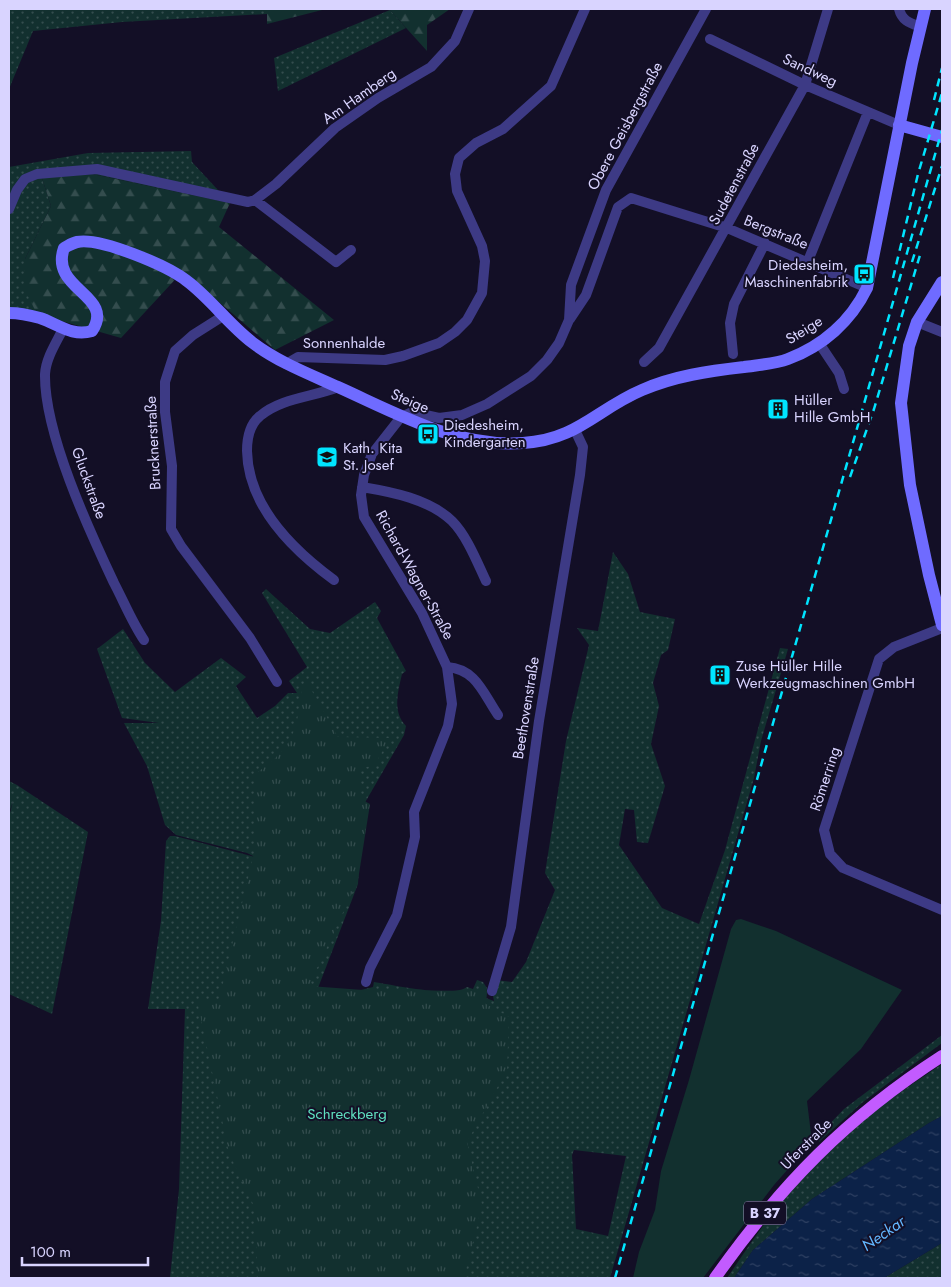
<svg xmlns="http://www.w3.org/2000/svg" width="951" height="1287" font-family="Jost,sans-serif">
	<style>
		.grass { fill: url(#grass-dots); fill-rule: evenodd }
		.forest { fill: url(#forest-firs) }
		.park { fill: url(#park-tufts) }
		.garden { fill: #12302f }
		.water { fill: url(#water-ripples) }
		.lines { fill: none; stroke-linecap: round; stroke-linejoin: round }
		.street { stroke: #3d3a85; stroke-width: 10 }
		.secondary { stroke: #6f6bff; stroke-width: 12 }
		.primary { stroke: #c25bff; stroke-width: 12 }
		.rail { stroke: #00e5ff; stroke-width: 2.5; stroke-dasharray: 8 6; stroke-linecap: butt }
		.labels { text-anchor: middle; stroke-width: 4; stroke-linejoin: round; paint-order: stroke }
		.shield { fill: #130f26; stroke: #9e99be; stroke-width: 1 }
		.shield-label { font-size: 14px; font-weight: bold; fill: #d9d4ff }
		.street-label { font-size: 15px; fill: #d9d4ff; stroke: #130f26 }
		.poi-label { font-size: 15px; fill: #d9d4ff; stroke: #130f26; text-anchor: start }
		.park-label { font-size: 15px; fill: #5fe0c0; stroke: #130f26 }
		.water-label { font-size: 16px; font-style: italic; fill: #62b6ff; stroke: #130f26 }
	</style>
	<defs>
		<pattern id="grass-dots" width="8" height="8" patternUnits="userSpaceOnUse" patternTransform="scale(1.25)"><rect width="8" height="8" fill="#12302f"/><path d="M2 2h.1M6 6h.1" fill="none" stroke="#344d4e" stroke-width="1.8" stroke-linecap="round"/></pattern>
		<pattern id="forest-firs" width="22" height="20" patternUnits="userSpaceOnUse" patternTransform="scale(1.25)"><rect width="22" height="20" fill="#12302f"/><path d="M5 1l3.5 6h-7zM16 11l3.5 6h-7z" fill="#344d4e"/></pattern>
		<pattern id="park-tufts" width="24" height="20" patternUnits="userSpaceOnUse" patternTransform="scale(1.25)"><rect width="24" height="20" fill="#12302f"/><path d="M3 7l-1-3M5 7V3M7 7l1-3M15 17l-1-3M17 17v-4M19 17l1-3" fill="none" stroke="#344d4e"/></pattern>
		<pattern id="water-ripples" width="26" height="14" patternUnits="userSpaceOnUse" patternTransform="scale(1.25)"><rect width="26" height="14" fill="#0c2248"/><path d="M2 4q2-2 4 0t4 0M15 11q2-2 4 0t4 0" fill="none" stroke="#2f4163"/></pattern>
	</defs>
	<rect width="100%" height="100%" fill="#130f26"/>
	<!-- grass -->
	<path class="grass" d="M9 9H267V14L122 22 33 31 9 89Z
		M390 10 406 28 278 91 274 58Z
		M191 151 192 162 230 203 92 174 42 178 51 206 25 259 37 314 9 307V167L88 153Z
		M613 552 628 574 640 612 675 619 668 650 661 655 653 683 659 706 651 744 665 786 648 843 637 842 634 810 625 809 619 845 662 908 699 924 725 850 780 648 788 649 761 741 754 778 610 1278H170L179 1189 185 1009H148L161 921 166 841 170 836H175L255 857 247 853 176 835 165 825 147 766 124 723H159L122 718 97 649 123 629 145 663 175 692 221 658 246 677 236 686 257 718 275 706 288 693H297L289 681 307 667 262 593 266 589 310 629 330 633 375 602 381 611 377 618 406 671 402 674C398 691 392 712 406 726L404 735 363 806 358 884 318 988 353 992 373 987 374 982C393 985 453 998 467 987L473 989 477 980 483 982 487 988 486 998 494 1001 492 991 495 980 512 982 526 962 555 890 545 873 566 741 589 645 577 628 598 631ZM574 1150 626 1156 608 1236 576 1229 572 1155Z
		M9 781 17 785 88 832 52 1014 9 994V817L13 801 9 813Z
		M942 1035V1043L863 1102 819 1142 817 1137 844 1109Z
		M942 1064V1116L929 1123 812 1199 753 1250 734 1278H727C753 1240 778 1202 810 1168 848 1127 896 1095 942 1064Z
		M942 1243V1278H884Z"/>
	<!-- forest -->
	<path class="forest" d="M267 9H326L267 24Z
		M389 9H450L427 25V51Z
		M92 174 230 203 219 227 334 320 275 350 183 271 121 338 37 314 24 288 25 259 51 206 42 178Z"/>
	<!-- park -->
	<path class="park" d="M308 684 338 737 390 738 374 766 359 768V798L370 804 358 880 309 986 363 990 487 991 486 1004 509 1017 507 1070 467 1142 482 1205 464 1278H258L254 1206 229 1153 197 1000H219L255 849V774C294 747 297 732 302 686Z"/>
	<!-- garden -->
	<path class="garden" d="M741 919 776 931 902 990 861 1049 807 1101 812 1142 774 1185 703 1278H633L639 1252 655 1210 661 1171 689 1080 731 929 736 920Z"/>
	<!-- water -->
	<path class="water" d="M942 1116V1243L884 1278H734L753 1250 812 1199 929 1123Z"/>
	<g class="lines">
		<!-- street -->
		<path class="street" d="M899 9C902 21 910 23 921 27
			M710 39 805 85 899 125
			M255 200 336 262 351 250
			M9 209 17 190 25 179 37 174 97 169 248 202 255 200 276 184 335 128 378 98 431 67 455 41 469 9
			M808 261 868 112
			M223 316 193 335 175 351 165 382V412L172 466 171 529 181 546 250 638 277 682
			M570 319 586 295 618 207 631 198 727 228 867 288
			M917 322 942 332
			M63 329C56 343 46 358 45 374 44 433 89 530 114 583 124 602 132 622 144 640
			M819 343 839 373 844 389
			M733 354 730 323 734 304 765 243
			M644 362 659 348 805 85 828 9
			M286 364 298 357 385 360 403 356 439 343 455 332 467 320 482 293 485 261 482 246 457 191 455 174 459 158 476 143 503 129 551 86 585 9
			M362 487C392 492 429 499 452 521 467 536 477 562 486 581
			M334 580C293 550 248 506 247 451 247 439 250 424 260 416 281 398 313 397 338 387
			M942 628 894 647 879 659 824 830 830 854 843 868 942 910
			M447 667C476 669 483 693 498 715
			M366 982 370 968 397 915 415 837 414 812 448 726 452 704 447 667 422 613 364 517 361 495 364 475 372 454 401 417 412 412 439 418 462 415 487 404 531 376 547 360 559 343 569 320 571 285 606 190 706 9
			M492 991 511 927 539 721 580 475 583 447 575 430"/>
		<!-- secondary -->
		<path class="secondary" d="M899 125 942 137
			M942 282 917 322 909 346 901 403 910 485 929 575 942 625
			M9 313C20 313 29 315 40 318 58 324 72 337 92 331 116 295 49 290 64 248 68 246 72 243 77 242 100 237 168 266 187 281 211 299 229 325 253 343 278 362 309 374 338 387 396 413 457 448 523 443 577 440 597 409 642 390 674 376 709 371 744 367 758 365 775 364 788 359 823 346 851 321 867 288L912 63 925 9"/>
		<!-- primary -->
		<path class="primary" d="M715 1278C781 1185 846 1118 942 1056"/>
		<!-- rail -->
		<path class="rail" d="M934 100 942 68
			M912 262 942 166
			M893 278 918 174 942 93
			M850 477 874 409 920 255
			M615 1278 942 130"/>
	</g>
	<!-- icons -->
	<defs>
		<g id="bus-square" transform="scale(1.125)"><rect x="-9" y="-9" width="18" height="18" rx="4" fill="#00e5ff" stroke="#130f26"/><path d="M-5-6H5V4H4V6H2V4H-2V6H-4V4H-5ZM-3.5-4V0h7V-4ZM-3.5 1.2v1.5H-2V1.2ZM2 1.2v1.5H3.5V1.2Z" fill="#111"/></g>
		<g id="building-square" transform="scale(1.125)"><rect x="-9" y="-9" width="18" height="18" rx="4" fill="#00e5ff" stroke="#130f26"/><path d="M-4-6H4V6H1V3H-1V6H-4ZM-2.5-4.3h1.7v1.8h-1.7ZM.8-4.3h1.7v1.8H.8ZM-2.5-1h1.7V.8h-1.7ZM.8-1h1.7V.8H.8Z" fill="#111"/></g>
		<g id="school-square" transform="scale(1.125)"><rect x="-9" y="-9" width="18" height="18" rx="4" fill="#00e5ff" stroke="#130f26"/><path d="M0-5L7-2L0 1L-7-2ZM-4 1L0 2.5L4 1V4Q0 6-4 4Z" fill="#111"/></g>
	</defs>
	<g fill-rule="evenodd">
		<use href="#bus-square" x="864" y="274"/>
		<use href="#building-square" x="778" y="409"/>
		<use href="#bus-square" x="428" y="434"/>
		<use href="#school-square" x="327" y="457"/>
		<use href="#building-square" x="720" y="675"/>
	</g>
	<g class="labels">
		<!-- shield labels -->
		<rect class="shield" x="744" y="1201.5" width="42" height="23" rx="4"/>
		<g class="shield-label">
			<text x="765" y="1218">B 37</text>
		</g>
		<!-- street labels -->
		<g class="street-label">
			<text transform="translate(810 70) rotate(25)" y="5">Sandweg</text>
			<text transform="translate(359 96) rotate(-35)" y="5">Am Hamberg</text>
			<text transform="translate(625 126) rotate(-62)" y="5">Obere Geisbergstraße</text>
			<text transform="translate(734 184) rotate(-62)" y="5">Sudetenstraße</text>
			<text transform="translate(776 232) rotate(22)" y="5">Bergstraße</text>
			<text transform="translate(804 330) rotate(-32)" y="5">Steige</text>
			<text x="344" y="348">Sonnenhalde</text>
			<text transform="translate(410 401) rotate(23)" y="5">Steige</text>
			<text transform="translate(153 443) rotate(-93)" y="5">Brucknerstraße</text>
			<text transform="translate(89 483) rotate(70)" y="5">Gluckstraße</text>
			<text transform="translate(415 575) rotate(61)" y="5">Richard-Wagner-Straße</text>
			<text transform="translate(526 708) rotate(-81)" y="5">Beethovenstraße</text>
			<text transform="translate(825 779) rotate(-72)" y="5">Römerring</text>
			<text transform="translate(806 1144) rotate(-45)" y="5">Uferstraße</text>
		</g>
		<!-- poi labels -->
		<g class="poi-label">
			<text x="848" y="270" text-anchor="end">Diedesheim,<tspan x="848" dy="17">Maschinenfabrik</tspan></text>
			<text x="794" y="405">Hüller<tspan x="794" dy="17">Hille GmbH</tspan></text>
			<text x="444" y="430">Diedesheim,<tspan x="444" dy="17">Kindergarten</tspan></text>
			<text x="343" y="453">Kath. Kita<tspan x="343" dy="17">St. Josef</tspan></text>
			<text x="736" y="671">Zuse Hüller Hille<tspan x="736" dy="17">Werkzeugmaschinen GmbH</tspan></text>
		</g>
		<!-- park labels -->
		<g class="park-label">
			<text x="347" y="1119">Schreckberg</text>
		</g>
		<!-- water labels -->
		<g class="water-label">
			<text transform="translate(883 1233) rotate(-35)" y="6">Neckar</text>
		</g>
	</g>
	<!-- border -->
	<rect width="951" height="1287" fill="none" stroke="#d9d4ff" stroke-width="20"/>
	<!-- scale -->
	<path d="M22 1257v8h126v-8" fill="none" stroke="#d9d4ff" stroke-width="2.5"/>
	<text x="30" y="1257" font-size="15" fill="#d9d4ff" stroke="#130f26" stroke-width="4" paint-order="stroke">100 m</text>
</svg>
